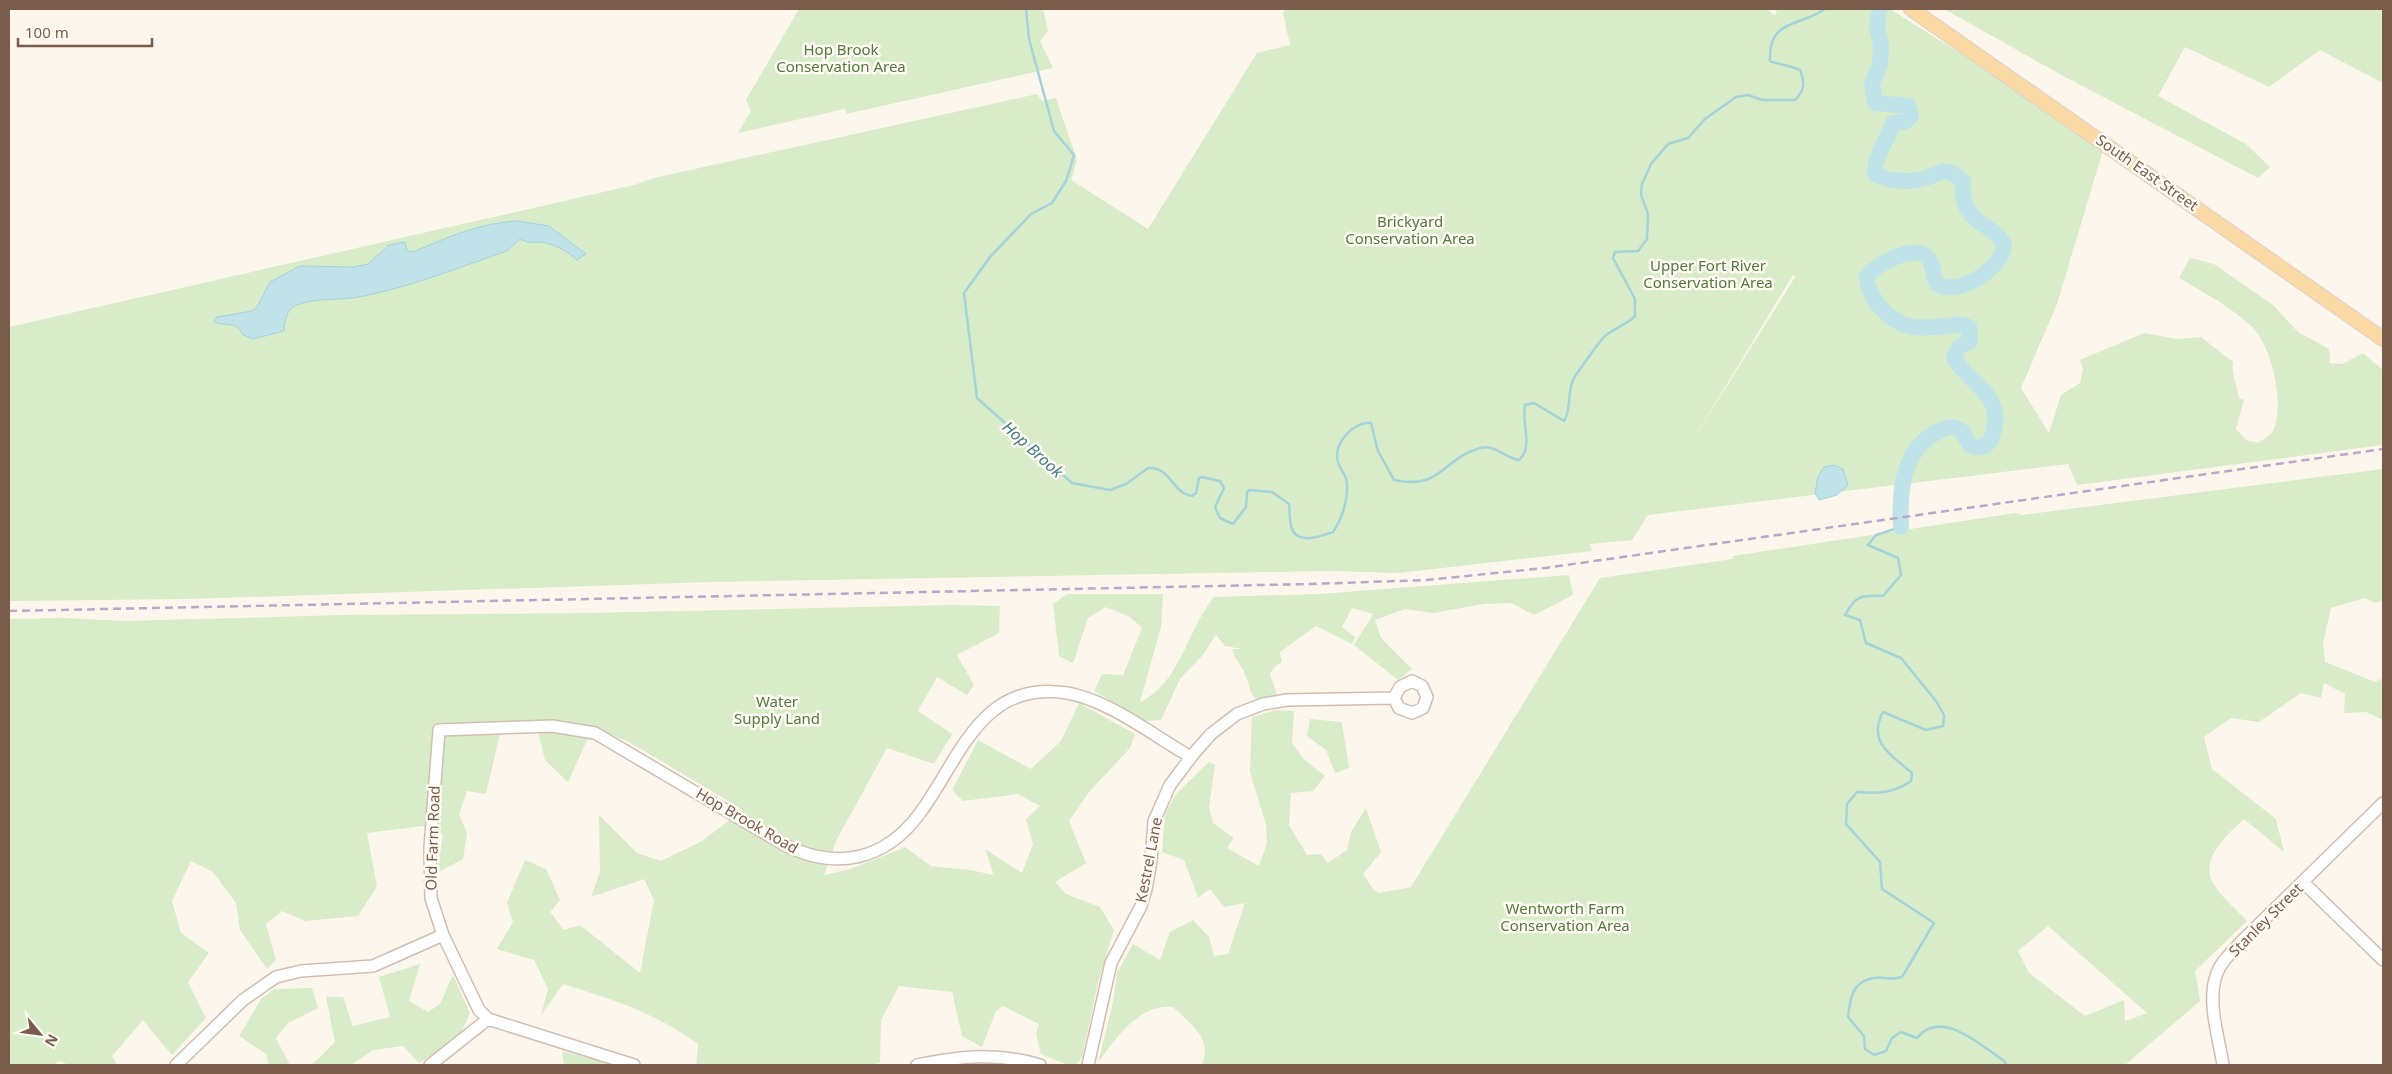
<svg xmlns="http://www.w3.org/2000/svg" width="2392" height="1074" font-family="'Noto Sans',sans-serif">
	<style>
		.green { fill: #d8ecc9; fill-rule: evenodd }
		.water { fill: #bfe3e8; stroke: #a5d3da }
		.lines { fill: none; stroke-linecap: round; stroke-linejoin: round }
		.stream { stroke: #a5d3da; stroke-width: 2.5 }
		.river { stroke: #bfe3e8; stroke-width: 16 }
		.minor-casing { stroke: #d1beb0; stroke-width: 14 }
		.major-casing { stroke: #dad1cd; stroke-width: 16 }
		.minor { stroke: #fff; stroke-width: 11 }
		.major { stroke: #fbd9a5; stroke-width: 14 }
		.rail { stroke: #b9a8c9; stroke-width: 2.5; stroke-dasharray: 8 5; stroke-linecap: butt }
		.labels { text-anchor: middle; stroke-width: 5; stroke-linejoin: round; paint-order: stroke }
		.park-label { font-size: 15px; fill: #537a41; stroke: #fffaf3 }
		.street-label { font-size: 15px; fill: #7a5c4d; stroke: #fffaf3 }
		.water-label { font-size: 16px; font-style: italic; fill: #437c86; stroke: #fffaf3 }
	</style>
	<rect width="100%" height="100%" fill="#fdf6ec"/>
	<!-- green -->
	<path class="green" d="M799 9H1043L1048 31 1040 41 1053 68 846 114 845 109 738 133 751 111 746 100Z
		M1285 9H1766L1774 15 1777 13 1775 9H1890L2105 144 2057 304 2021 388 2049 433 2061 395 2080 383 2083 370 2080 360 2144 333 2177 339 2201 337 2233 362C2231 374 2237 385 2239 398L2244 400 2236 429 2246 440 2258 443C2262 440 2268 437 2271 434 2287 411 2272 347 2253 328 2232 307 2204 293 2179 278L2190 258 2214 264 2273 305 2298 332 2329 349 2330 363 2342 364 2363 353 2383 370V445L2077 485 2068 464 1648 515 1632 540 1590 544 1592 551 1398 573 1332 571 712 582 189 599 9 601V327L634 185 654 178 1037 94 1042 101 1056 98 1077 160 1071 180 1148 229 1257 53 1290 45 1283 13ZM1793 275 1795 277 1690 445Z
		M1944 9H2383V83L2320 50 2269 87 2185 47 2158 96 2246 144 2270 167 2258 178 2065 77Z
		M2383 469V600L2375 603 2365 598 2331 608 2323 643 2325 662 2375 682 2383 678V720L2366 712 2344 713 2345 694 2324 683 2321 698 2301 693 2259 722 2231 718 2204 737 2212 769 2276 819 2284 852 2244 819C2229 833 2199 859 2213 883 2221 897 2236 909 2247 921L2195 971 2200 1001 2125 1065H1202C1213 1038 1191 1025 1173 1007 1139 1004 1117 1037 1098 1062L1112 1007 1117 973 1133 944 1160 960 1170 932 1193 920 1209 937 1214 956 1228 954 1245 903 1224 907 1210 889 1198 898 1184 860 1162 852 1165 814 1176 794 1209 762 1215 765 1209 807 1213 823 1234 838 1227 848 1259 866 1267 843 1266 825 1250 772 1252 717 1276 710 1294 711 1292 743 1304 759 1325 776 1313 791 1291 793 1289 825 1307 855 1321 854 1328 863 1347 850 1351 832 1366 808 1381 852 1363 874 1373 889 1379 893 1411 887 1600 578 1733 559V556L2015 513 2022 515ZM2048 926 2147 1013 2125 1021 2124 1000 2085 1016 2029 973 2018 951Z
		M1569 575 1573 595 1534 615 1511 603 1484 604 1433 613 1405 609 1375 620 1381 638 1412 669 1398 680 1354 645 1373 614 1352 608 1342 627 1355 637 1352 644 1316 626 1280 652 1282 662 1275 666 1270 674 1277 695 1256 699C1249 692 1250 686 1246 677 1243 667 1236 662 1232 649H1242L1225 646 1216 635 1202 656 1180 679 1161 720 1144 721 1094 691 1102 674 1123 675 1142 628 1130 617 1106 607 1088 618 1073 663 1059 656 1053 604 1067 594H1163L1161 627 1140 702C1180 684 1188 628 1214 597L1319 594Z
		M953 605 1000 606 999 633 957 655 974 685 967 695 937 677 918 711 952 734 934 764 887 748 836 841 824 875 851 869 905 847 931 866 970 870 994 875 985 849 1022 873 1033 844 1026 819 1040 806 1018 794 963 801 952 790 978 740 1031 769 1061 741 1079 703 1135 734 1130 748 1089 792 1069 821 1086 863 1055 882 1066 894 1100 907 1114 930 1098 983 1082 1058 1076 1065H1068L1041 1054 1036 1033 1039 1024 1003 1006 996 1011 982 1047 962 1036 952 992 899 986 881 1020 880 1063 869 1065H696L698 1044C652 1011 616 1001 563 984L541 1015 548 989 534 960 497 949 513 922 507 903 525 860 546 869 560 900 550 912 564 930 580 925 640 973 654 900 644 879 591 897 600 872 599 815 637 853 661 861 702 841 743 810 629 742 593 727 568 782 545 760 535 719 502 725 486 794 467 791 459 815 467 833 463 859 437 873 443 834 423 826 367 833 377 886 358 916 305 921 282 911 266 924 276 960 267 969 240 930 236 903 213 872 191 861 172 901 181 933 209 953 188 982 206 1018 172 1055 143 1020 112 1056 117 1065H69L59 1061 54 1065H9V619L66 618 124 621 343 615 587 613Z
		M1310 719 1342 722 1349 768 1335 773 1326 750 1307 736Z
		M420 964 409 1001 428 1012 440 1004 453 975 470 1013 459 1037 419 1063 403 1046 373 1050 351 1065H305L314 1063 335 1042 326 997H343L353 1026 390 1017 379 977Z
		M312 988 318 1008 288 1023 276 1038 290 1065H269L266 1054 239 1036 261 999 274 989Z
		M562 1051 615 1065H564Z"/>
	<!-- water -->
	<path class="water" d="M518 221 549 226 586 254 577 260C567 251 553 243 540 242 530 242 530 244 520 239L507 251C460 267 413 286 364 296 342 301 317 297 297 305 286 309 285 321 284 331L253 339 243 335C236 320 226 327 214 322L217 317 252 311 257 307 270 282 300 266 353 267 368 264 389 245 405 242 407 251 413 252C448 237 480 223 518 221Z
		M1834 465 1843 469 1848 485 1837 495 1819 500 1815 493 1818 477 1824 467Z"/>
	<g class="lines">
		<!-- stream -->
		<path class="stream" d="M1026 9 1029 39 1054 131 1074 155 1066 181 1052 203 1031 214 990 257 964 293 977 398 1072 483 1110 490 1126 484 1148 468C1170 466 1173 494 1192 496L1196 493 1199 478 1202 477 1220 481 1224 488 1215 507 1220 518 1233 524 1246 507 1247 493 1249 490 1272 492 1289 504C1290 512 1289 521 1292 529 1298 545 1322 536 1333 532 1342 519 1348 500 1347 484 1347 475 1340 470 1338 462 1332 444 1354 421 1371 423L1378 451 1394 480C1443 490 1441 459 1480 448 1495 444 1505 458 1519 460 1534 447 1521 422 1525 405L1534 403 1564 421C1572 408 1567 393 1573 380 1576 374 1602 338 1605 336 1615 328 1626 325 1635 316V299L1613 258 1615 252 1638 251 1647 239 1648 214 1641 195 1642 184 1651 164 1668 144 1688 138 1705 119 1736 97 1748 95 1762 100H1795C1805 90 1805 83 1800 70 1789 65 1780 65 1770 61 1768 18 1800 27 1825 9
			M1878 9H1879
			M1901 527 1876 535 1868 545 1898 558 1901 575 1883 596C1861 595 1856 595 1845 615L1860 620 1866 643 1901 658 1936 701 1944 715 1943 726 1926 730 1883 712C1867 742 1891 755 1912 773L1911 781C1894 793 1877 794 1857 792L1847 804 1846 824 1880 862 1882 889 1934 923 1902 977C1887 981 1885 976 1874 978 1852 981 1850 999 1848 1017L1864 1036 1865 1049 1874 1055 1886 1051 1892 1038 1901 1032 1917 1038C1941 1008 1980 1045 2003 1060L2007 1065"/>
		<!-- river -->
		<path class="river" d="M1879 9 1877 28 1881 45 1880 65 1872 84 1875 103 1908 106 1911 116 1905 122 1893 123C1889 138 1870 164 1876 175 1897 184 1922 183 1942 171L1952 173 1963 181C1963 188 1962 197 1965 204 1972 225 2000 229 2004 246 2001 269 1959 297 1937 284 1932 276 1934 266 1929 259 1916 242 1877 264 1867 276 1867 288 1874 300 1881 308 1901 330 1918 329 1946 326 1956 325 1960 323 1969 327L1970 341 1959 347 1954 357C1967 383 2003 393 1994 429 1993 436 1990 442 1985 446 1962 453 1970 431 1956 428 1949 426 1943 429 1937 432 1902 449 1899 493 1901 527"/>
		<!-- minor casing -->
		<g class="minor-casing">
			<path id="minor" d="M2304 883 2383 960
				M176 1065 243 1000 276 977 301 971 373 966 443 935
				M430 1065 488 1019
				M634 1065 488 1019 479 1010 443 935 431 898 430 848 439 730 552 726 595 733 783 844C835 871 885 861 920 813 960 759 981 679 1067 693 1109 700 1154 736 1191 757
				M917 1065C961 1056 997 1052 1040 1065
				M1088 1065 1111 963 1141 906 1146 889 1151 861 1154 821 1170 785 1195 752 1211 734 1237 714 1263 704 1287 700 1394 698 1400 687 1412 681 1422 686 1427 697 1423 708 1412 713 1399 708 1394 698
				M2223 1065C2219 1038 2207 1003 2216 976 2220 962 2233 951 2242 941L2383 803"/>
		</g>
		<!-- major casing -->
		<g class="major-casing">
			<path id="major" d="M1911 9 2383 339"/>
		</g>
		<!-- minor -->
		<use href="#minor" class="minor"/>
		<!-- major -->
		<use href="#major" class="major"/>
		<!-- rail -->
		<path class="rail" d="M9 611 1310 584 1427 580 1545 568 2383 449"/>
	</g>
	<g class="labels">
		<!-- park labels -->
		<g class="park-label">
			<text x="841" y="55">Hop Brook<tspan x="841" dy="17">Conservation Area</tspan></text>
			<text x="1410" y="227">Brickyard<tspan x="1410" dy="17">Conservation Area</tspan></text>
			<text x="1708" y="271">Upper Fort River<tspan x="1708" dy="17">Conservation Area</tspan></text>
			<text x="777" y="707">Water<tspan x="777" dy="17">Supply Land</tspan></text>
			<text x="1565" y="914">Wentworth Farm<tspan x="1565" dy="17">Conservation Area</tspan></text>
		</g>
		<!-- street labels -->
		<g class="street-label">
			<text transform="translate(2147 173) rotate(35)" y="5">South East Street</text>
			<text transform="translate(747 821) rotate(30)" y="5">Hop Brook Road</text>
			<text transform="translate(433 838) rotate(-88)" y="5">Old Farm Road</text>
			<text transform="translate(1149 860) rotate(-79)" y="5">Kestrel Lane</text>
			<text transform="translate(2266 920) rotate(-45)" y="5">Stanley Street</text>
		</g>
		<!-- water labels -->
		<g class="water-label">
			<text transform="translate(1033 449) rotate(42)" y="6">Hop Brook</text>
		</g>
	</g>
	<!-- border -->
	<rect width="2392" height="1074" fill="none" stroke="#7a5c4d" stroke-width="20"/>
	<!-- north arrow -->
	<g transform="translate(40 1034) rotate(119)" stroke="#fffaf3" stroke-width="4" paint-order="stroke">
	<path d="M0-4L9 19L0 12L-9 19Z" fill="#7a5c4d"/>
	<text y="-8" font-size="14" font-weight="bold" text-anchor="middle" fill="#7a5c4d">N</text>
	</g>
	<!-- scale -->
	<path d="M18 38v8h134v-8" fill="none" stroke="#7a5c4d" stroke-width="2.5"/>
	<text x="25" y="38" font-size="15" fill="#7a5c4d" stroke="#fffaf3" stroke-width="4" paint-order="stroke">100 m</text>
</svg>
